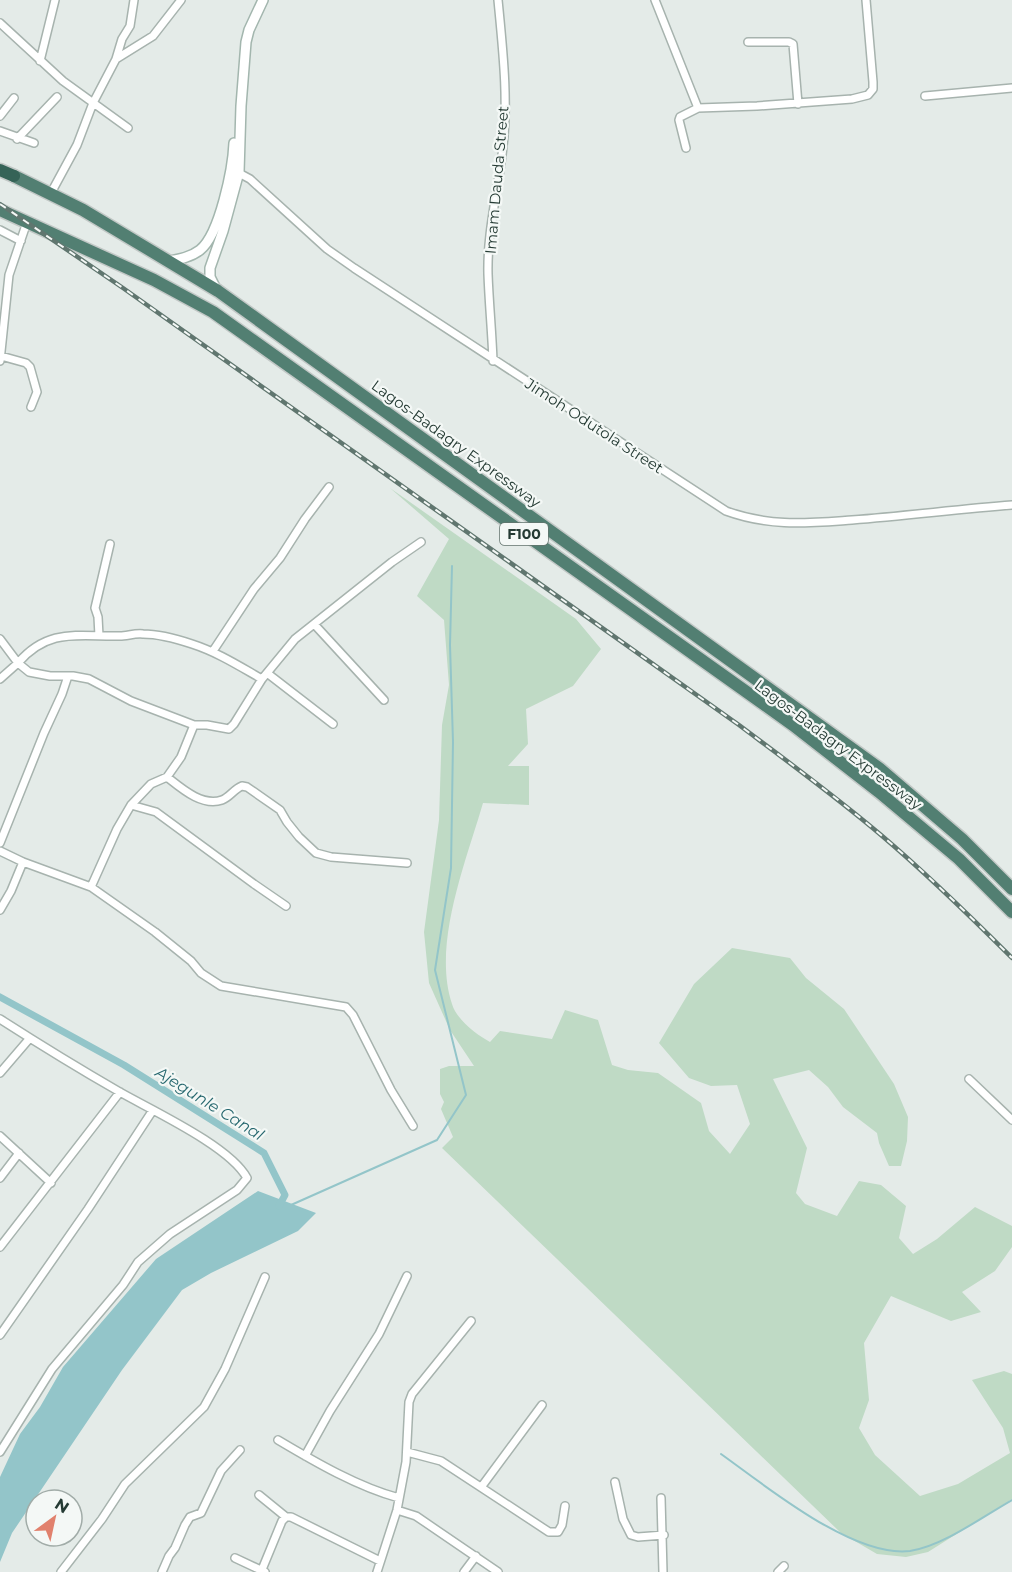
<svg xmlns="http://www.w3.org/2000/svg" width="1012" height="1572" font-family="Montserrat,sans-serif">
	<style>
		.green { fill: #bfdac5 }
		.water { fill: #93c5c9 }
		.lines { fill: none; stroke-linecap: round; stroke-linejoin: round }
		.stream { stroke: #93c5c9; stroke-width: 2 }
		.canal { stroke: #93c5c9; stroke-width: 7 }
		.minor-casing { stroke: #a7b3ae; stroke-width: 10 }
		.secondary-casing { stroke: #a3b6ae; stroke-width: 12 }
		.trunk-casing { stroke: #c2c8c6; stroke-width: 15 }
		.motorway-casing { stroke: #c2c8c6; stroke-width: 15 }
		.minor { stroke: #fff; stroke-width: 7 }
		.secondary { stroke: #fff; stroke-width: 9 }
		.trunk { stroke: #527f72; stroke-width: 12 }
		.motorway { stroke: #356357; stroke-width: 12 }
		.rail-casing { stroke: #60766f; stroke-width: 4.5 }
		.rail { stroke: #f4f8f6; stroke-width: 2; stroke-dasharray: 7; stroke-linecap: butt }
		.labels { text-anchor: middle; stroke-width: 4.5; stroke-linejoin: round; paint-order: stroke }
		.shield { fill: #f4f8f6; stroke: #63746e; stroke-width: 1.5 }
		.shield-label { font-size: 14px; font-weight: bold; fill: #253b34 }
		.street-label { font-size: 15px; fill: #253b34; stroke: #f4f8f6 }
		.water-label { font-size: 16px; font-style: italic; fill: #27686f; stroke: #f4f8f6 }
	</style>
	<rect width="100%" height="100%" fill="#e4ebe8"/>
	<!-- green -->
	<path class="green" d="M390 488 576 619 601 649 573 686 526 709 528 744 508 766H529V805L483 803C466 862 432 944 452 1004 456 1019 477 1035 490 1042L500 1031 552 1039 565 1010 598 1020 612 1065 628 1070 658 1073 701 1103 709 1131 730 1154 750 1124 737 1085 711 1086 689 1078 659 1043 694 984 732 948 790 958 806 978 844 1009 894 1084 908 1117 907 1141 901 1166H889L879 1143 877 1133 843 1107 828 1087 809 1070 773 1079 807 1148 796 1193 805 1204 837 1216 859 1181 881 1185 906 1206 899 1238 913 1254 937 1239 975 1207 1012 1226V1247L995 1271 962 1292 981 1312 951 1321 891 1296 864 1343 869 1400 859 1428 875 1455 920 1496 958 1484 1010 1453 1003 1428 972 1380 1004 1371 1012 1374V1499L928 1552 906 1557 877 1554 841 1533 442 1148 453 1137 441 1109 444 1102 440 1094V1069L449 1066H474L450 1030 429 983 424 932 439 820 442 725 449 685 444 620 417 596 449 539Z"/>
	<!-- water -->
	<path class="water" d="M258 1191 316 1213 298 1231 211 1273 182 1290 122 1370 12 1533 0 1562V1477L20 1434 40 1407 63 1367 156 1259Z"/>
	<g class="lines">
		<!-- stream -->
		<path class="stream" d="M291 1205 437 1140 466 1095 435 970 451 868 453 742 450 645 452 566
			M721 1454C766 1486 853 1558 910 1551 943 1546 982 1517 1012 1500"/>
		<!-- canal -->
		<path class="canal" d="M0 997 124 1065 264 1153 285 1195 279 1206"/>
		<!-- minor casing -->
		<g class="minor-casing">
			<path id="minor" d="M655 0 698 108
				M0 23 63 81 128 128
				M748 42H789L793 44 798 104
				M116 59 122 39 130 26 134 0
				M40 61 55 0
				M925 96 1012 88
				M0 116 14 98
				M0 131 34 143
				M17 139 57 97
				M686 148 679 120 680 117 698 108 757 106 852 99 868 95 873 89V82L866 0
				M237 172 250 179 327 249 354 268 726 511C770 527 807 523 852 520 906 516 959 509 1012 505
				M51 193 77 145 93 103 116 59 153 36 181 0
				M0 230 21 241
				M1 356 26 363 30 367 37 392 31 407
				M0 361 9 275 27 222
				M493 361C492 332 489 303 488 274 487 234 497 195 502 155 509 104 503 51 498 0
				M314 624 384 700
				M99 636 98 617 95 608 110 544
				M0 639 18 663C49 627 79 637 120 636 127 636 135 633 143 634 158 634 177 639 192 644 217 652 239 666 262 679
				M213 651 254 589 280 558 305 519 329 487
				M267 673 333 724
				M0 679 18 663 29 672 50 676H73L89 679 131 701 194 725H207L229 729 234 724 262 679 295 639 392 562 421 542
				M167 777C181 788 202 807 222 800 230 797 234 789 242 786L247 787 280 810 287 822 299 837 316 853 331 857 407 863
				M131 805 156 812 254 884 286 906
				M0 843 44 733 62 694 68 676
				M0 851 23 862 91 887 155 932 191 961 201 973 221 986 346 1007 353 1015 391 1090 413 1126
				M91 887 117 829 131 805 151 784 167 777 181 757 194 725
				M0 910 11 891 23 862
				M0 1019C39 1044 78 1068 118 1091 151 1110 230 1146 247 1178L237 1190 170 1234 138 1262 123 1285 52 1369 0 1452
				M0 1073 30 1038
				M969 1079 1012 1120
				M0 1136 51 1183
				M0 1178 19 1153
				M0 1247 120 1092
				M0 1335 88 1209 153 1110
				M278 1440C315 1462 358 1487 399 1498
				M407 1452 441 1461 549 1532H558L562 1525 565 1506
				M305 1456 330 1411 379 1334 407 1276
				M615 1482 623 1519 631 1535 638 1537 664 1535
				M482 1486 542 1405
				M259 1495 286 1517
				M661 1498 663 1572
				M397 1510 416 1516 498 1572
				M235 1558 265 1572
				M61 1572 102 1519 125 1484 204 1407 225 1369 265 1277
				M162 1572 169 1556 175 1548 185 1525 190 1517 201 1513 221 1471 240 1450
				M261 1572 282 1521 286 1517H291L380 1561
				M377 1572 397 1510 406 1462 409 1402 412 1394 471 1321
				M464 1572 476 1556
				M778 1572 784 1566"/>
		</g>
		<!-- secondary casing -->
		<g class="secondary-casing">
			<path id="secondary" d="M169 261C180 259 191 257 200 250 220 234 233 168 234 143
				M216 289 210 277V268L223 231 239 172 241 106 246 42 249 30 263 0"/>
		</g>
		<!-- trunk casing -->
		<g class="trunk-casing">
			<path id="trunk" d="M14 176 83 210 218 291 879 768 962 839 1012 889
				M0 210 154 280 213 312 793 725 879 792 959 859 1012 912"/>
		</g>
		<!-- motorway casing -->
		<g class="motorway-casing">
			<path id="motorway" d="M0 170 14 176"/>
		</g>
		<!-- minor -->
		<use href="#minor" class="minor"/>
		<!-- secondary -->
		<use href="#secondary" class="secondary"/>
		<!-- trunk -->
		<use href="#trunk" class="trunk"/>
		<!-- motorway -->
		<use href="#motorway" class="motorway"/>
		<!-- rail casing -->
		<g class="rail-casing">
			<path id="rail" d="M0 204 123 288 739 725C787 761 835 796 881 835 927 874 970 916 1012 958"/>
		</g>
		<!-- rail -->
		<use href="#rail" class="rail"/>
	</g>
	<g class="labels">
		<!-- shield labels -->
		<rect class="shield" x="500" y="523" width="48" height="22" rx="4.5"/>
		<g class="shield-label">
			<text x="524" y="539">F100</text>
		</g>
		<!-- street labels -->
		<g class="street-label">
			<text transform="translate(497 180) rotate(-85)" y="5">Imam Dauda Street</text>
			<text transform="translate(594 426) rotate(33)" y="5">Jimoh Odutola Street</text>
			<text transform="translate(456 444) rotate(36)" y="5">Lagos-Badagry Expressway</text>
			<text transform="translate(838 745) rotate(37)" y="5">Lagos-Badagry Expressway</text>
		</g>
		<!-- water labels -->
		<g class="water-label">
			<text transform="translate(210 1103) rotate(32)" y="6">Ajegunle Canal</text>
		</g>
	</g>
	<!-- north arrow -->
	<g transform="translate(54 1518) rotate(33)"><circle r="28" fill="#f4f8f6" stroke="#a1aca8" stroke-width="1.5"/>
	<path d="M0-4.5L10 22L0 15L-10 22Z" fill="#e1816d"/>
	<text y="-9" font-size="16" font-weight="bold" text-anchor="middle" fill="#253b34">N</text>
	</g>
</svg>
